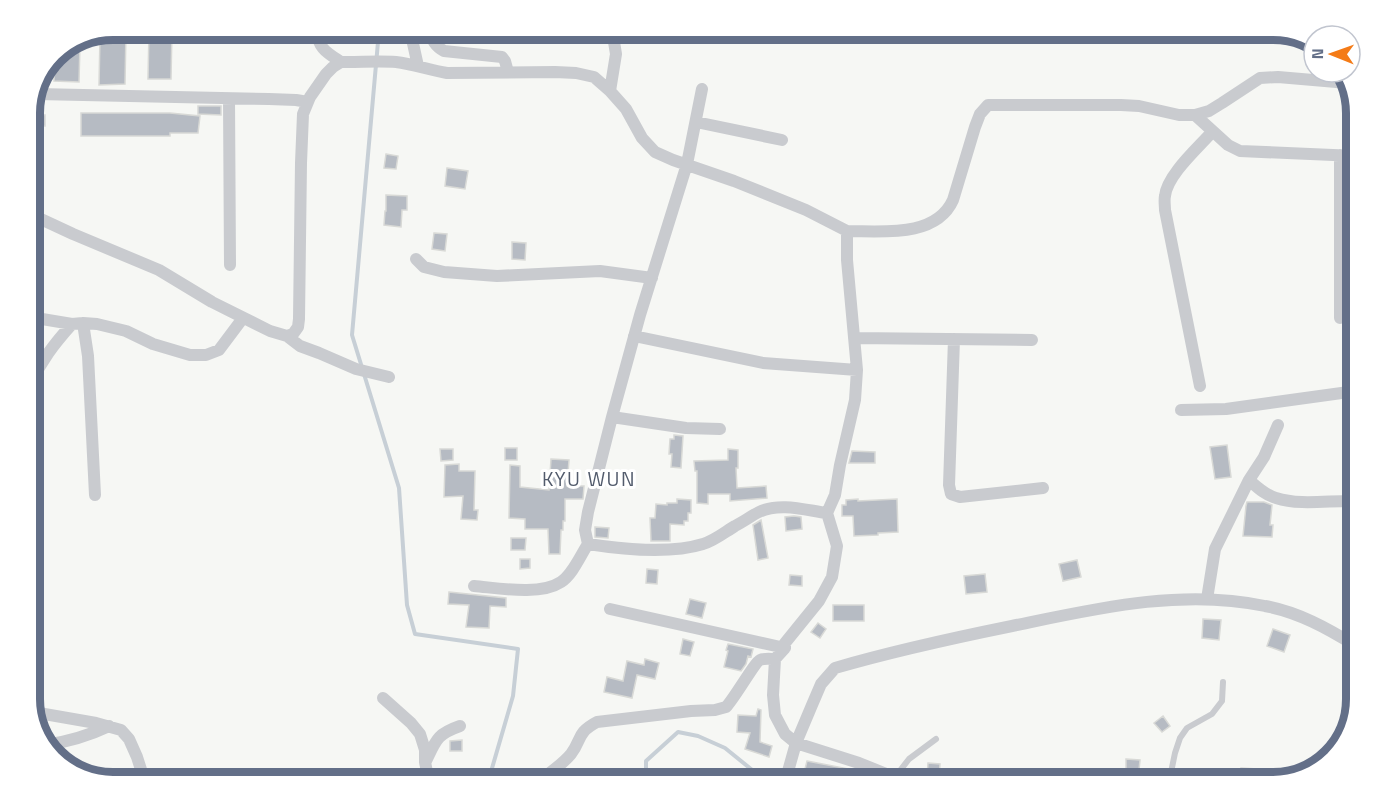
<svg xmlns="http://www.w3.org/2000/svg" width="1386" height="812" font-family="'Titillium Web',sans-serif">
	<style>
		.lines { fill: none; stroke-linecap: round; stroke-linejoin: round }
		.stream { stroke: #c7cfd6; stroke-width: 4 }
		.building { fill: #b6bbc3; stroke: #d8d9d6; stroke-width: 1.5 }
		.lane { stroke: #c9cbcf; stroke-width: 6 }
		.street { stroke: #c9cbcf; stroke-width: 12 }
		.labels { text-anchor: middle; stroke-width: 6; stroke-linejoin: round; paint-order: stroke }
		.quarter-label { font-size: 20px; letter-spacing: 1.5px; fill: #525b6c; stroke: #fff }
		.rim { fill: none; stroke: #636f88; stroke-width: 8 }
	</style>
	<rect width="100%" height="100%" fill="#f6f7f4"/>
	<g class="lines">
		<!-- stream -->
		<path class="stream" d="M375 30 378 42 352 335 399 488 407 605 415 634 518 649 513 696 488 782
			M644 782 646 777V761L678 732 698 736 725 748 767 782"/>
	</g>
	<!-- building -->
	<path class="building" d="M114 30H126L125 84 99 85 100 36Z
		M149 30H172L171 79H148Z
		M80 44 79 82 54 81 55 54Z
		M198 106H221V115L198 114Z
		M81 113H170L200 116 198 133H170V136H81Z
		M35 115H45V126L34 125Z
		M386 154 398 156 396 169 384 168Z
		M447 168 468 171 465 189 445 186Z
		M386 195 407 196V210H402L401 227 384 225 385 211H386Z
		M434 233 447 234 445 251 432 249Z
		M512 242 526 243 525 260 512 259Z
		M674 435 683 436 681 468 671 467 672 454H669L670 439H674Z
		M1227 445 1231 477 1215 479 1210 447Z
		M505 448H517V460H505Z
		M440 449H453V460L441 461Z
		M728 449 738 450V468H736L737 488 766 486 767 498 730 501V494H708V504L697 503V471H695L694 461 728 460Z
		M852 451 875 452V463H849Z
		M551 459 569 460 567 486H584L583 499H565V521H563V530H561L560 554H549L548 529H525V519L509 518 510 465 520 466V487L549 490Z
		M459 464V471H475L474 510H478L477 520 461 519 463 496 444 497 445 465Z
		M677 499 691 500V513H688V521H684V525L670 524V541H651L650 518H655L656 504 667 505V503H677Z
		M858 499V501L897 499 898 532 878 533V535L854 536 853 516H842V505H846V500Z
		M1247 502H1264L1272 505 1270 525H1273L1272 537 1243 536 1246 506Z
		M794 516 801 517 802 529 786 531 785 517Z
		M761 520 768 558 758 560 753 525Z
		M595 527 609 528 608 538 595 537Z
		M511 538H526L525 550H511Z
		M520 559H530V568L520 569Z
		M1077 560 1081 577 1063 581 1059 564Z
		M647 569 658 570 657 584 646 583Z
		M985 574 987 592 966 594 964 576Z
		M790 575 802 576V586L789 585Z
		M449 592 506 598V607L490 606 489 628 466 627 469 605 448 604Z
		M690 599 706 603 702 618 686 614Z
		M833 605H864V621H833Z
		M1203 619 1221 620 1219 640 1202 638Z
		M818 623 826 629 820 638 811 632Z
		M1273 629 1290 635 1284 652 1267 646Z
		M683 639 694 642 690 656 680 654Z
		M728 644 753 649 751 657 748 656 746 664 741 671 724 667 728 651 726 650Z
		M645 659 659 663 655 679 637 675 632 698 604 692 607 677 623 681 627 661 644 665Z
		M758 709 761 710 760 742 772 746 769 757 745 749 750 733 737 732 738 715 756 716Z
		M1163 716 1170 726 1162 732 1154 723Z
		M462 740V751H450V741Z
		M1126 759 1140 760 1139 770H1126Z
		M807 761 854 770 852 781 824 778 804 773Z
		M928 763 940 764 939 777 927 776Z
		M1241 768 1257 769 1256 782H1241Z"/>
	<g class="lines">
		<!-- lane -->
		<path class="lane" d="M895 777 909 759 936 739
			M1169 782 1175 753 1180 738 1187 728 1212 714 1222 701 1223 682"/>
		<!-- street -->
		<path class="street" d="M316 30C319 49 326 52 341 62
			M410 30 418 66
			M429 30C432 40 435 46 444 51L502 57 505 61 508 72
			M702 89 687 164 640 315 612 417 588 512 585 530 588 544C620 549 671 554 703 544 714 541 725 532 735 526 743 522 751 516 759 512 780 502 805 510 827 513
			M610 91 616 54 612 30
			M37 94 269 99 296 100 308 102
			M229 99 230 265
			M1195 115 1228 145 1240 151 1356 156
			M696 122 782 140
			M30 214 73 234 159 270 212 302 270 331 287 336 293 334 298 327 299 319 301 163 303 114 310 97 326 74 333 67 341 62H348C363 62 380 61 396 62 413 64 429 70 447 73L555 72 576 73 594 77 610 91 626 109 642 138 655 152 673 160 734 181 806 210 847 231V260L857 370 855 400 840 465 835 495 827 513 837 546 832 577 819 601 785 643V648L775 659 773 695 775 715 785 734 796 743 859 763 906 782
			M847 231C882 231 936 238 953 200L975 127 980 114 988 105H1121L1139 106 1179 115H1195L1209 111 1222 103 1260 78 1278 77 1348 83
			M416 259 424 267 444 272 497 276 600 271 652 278
			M1340 300H1356
			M30 317 72 324 83 323 97 324 126 331 153 344 190 355H206L219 350 243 318
			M1340 318V155
			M83 323 88 356 95 495
			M287 336 300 346 319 353 356 369 389 377
			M634 336 763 363 857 370
			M854 338 1032 340
			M954 339 949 485 951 494 960 497 1043 488
			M30 385C41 361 54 344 72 324
			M1200 386 1165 210C1165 206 1164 200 1165 196 1167 175 1198 148 1212 132
			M1181 410 1226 409 1356 391
			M612 417 686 428 720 429
			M1249 480C1257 487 1265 495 1276 498 1301 506 1330 500 1356 501
			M474 586C498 588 540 596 561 582 573 574 580 556 588 544
			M1207 599 1215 549 1249 480 1264 457 1278 425
			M610 609 785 648
			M383 698 411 723 420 734 425 750V762L429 782
			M33 712 96 723 121 730 129 739 137 757 145 782
			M45 745C67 742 88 736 109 726
			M426 761C436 740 437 734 460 726
			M538 782C549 773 562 765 571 754 582 740 576 733 597 722L691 711 715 710 726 707C734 699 755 662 760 660 764 658 771 659 775 659
			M785 782 796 743 812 705 821 684 835 668C893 651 953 638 1012 626 1094 609 1181 588 1265 606 1298 612 1327 628 1356 646"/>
	</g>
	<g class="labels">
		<!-- quarter labels -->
		<g class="quarter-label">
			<text x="589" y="486">KYU WUN</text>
		</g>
	</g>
	<!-- crop -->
	<path d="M0 0H1386V812H0ZM113 40H1273A73 73 0 0 1 1346 113V699A73 73 0 0 1 1273 772H113A73 73 0 0 1 40 699V113A73 73 0 0 1 113 40Z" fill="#fff" fill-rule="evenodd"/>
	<path class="rim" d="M113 40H1273A73 73 0 0 1 1346 113V699A73 73 0 0 1 1273 772H113A73 73 0 0 1 40 699V113A73 73 0 0 1 113 40Z"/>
	<!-- north arrow -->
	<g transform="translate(1332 54) rotate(271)"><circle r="28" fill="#ffffff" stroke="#c1c5cf" stroke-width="1.5"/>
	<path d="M0-4.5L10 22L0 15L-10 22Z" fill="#f47b17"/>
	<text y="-9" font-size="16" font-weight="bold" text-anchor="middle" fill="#636f88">N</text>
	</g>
</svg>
